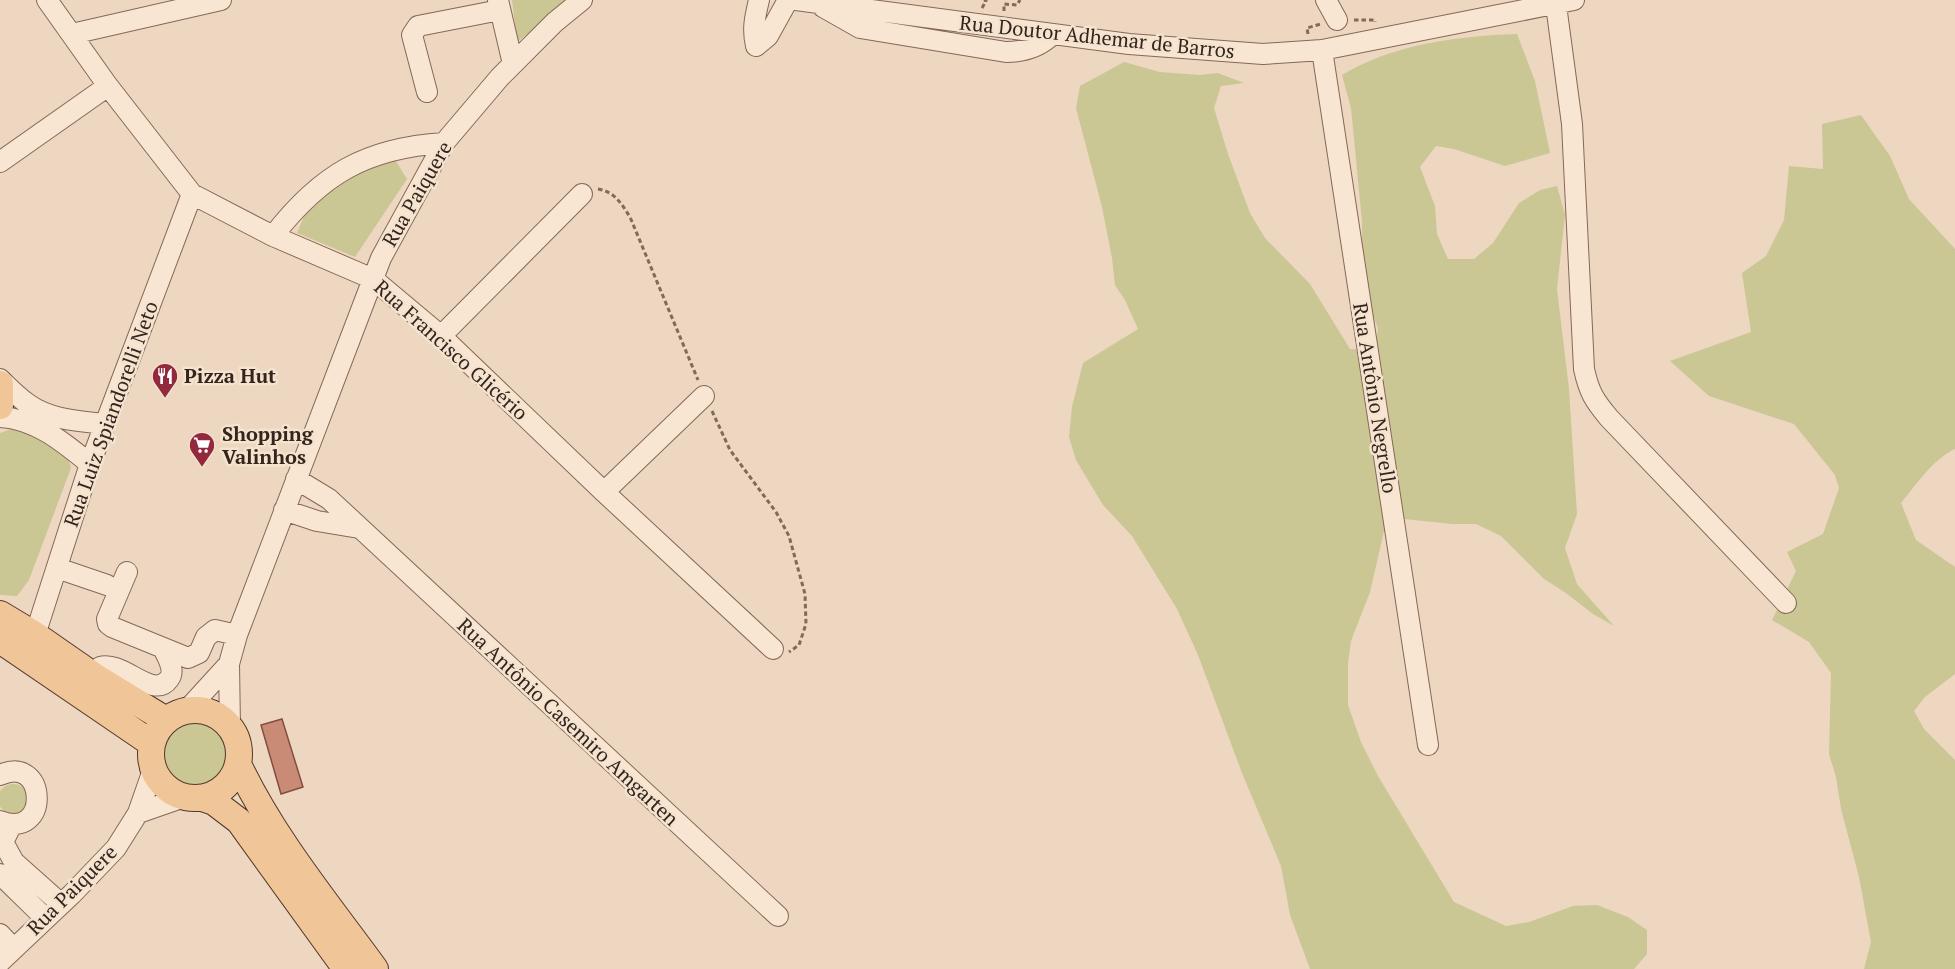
<svg xmlns="http://www.w3.org/2000/svg" width="1955" height="969" font-family="'PT Serif',serif">
	<style>
		.green { fill: #cac794 }
		.building { fill: #ca8b76; stroke: #844e3f; stroke-width: 1.5 }
		.lines { fill: none; stroke-linecap: round; stroke-linejoin: round }
		.minor-casing { stroke: #856858; stroke-width: 22 }
		.major-casing { stroke: #53382d; stroke-width: 28 }
		.path { stroke: #856858; stroke-width: 3; stroke-dasharray: 4.5 3; stroke-linecap: butt }
		.minor { stroke: #f8e6d2; stroke-width: 20 }
		.major { stroke: #f0c597; stroke-width: 26 }
		.labels { text-anchor: middle; stroke-width: 5; stroke-linejoin: round; paint-order: stroke }
		.street-label { font-size: 20px; fill: #35241c; stroke: #f4e3cf }
		.poi-label { font-size: 20px; font-weight: bold; fill: #35241c; stroke: #f4e3cf; text-anchor: start }
	</style>
	<rect width="100%" height="100%" fill="#edd7c0"/>
	<!-- green -->
	<path class="green" d="M512 0H568L562 8 517 42Z
		M1517 34 1535 81 1550 153 1505 166 1454 149 1436 146 1420 167 1435 206 1437 234 1448 259H1474L1493 243 1519 203 1540 190 1557 186 1565 215 1557 289 1569 389 1577 514 1565 548 1577 584 1614 626 1593 614 1566 593 1544 579 1501 536 1476 524H1452L1404 519 1384 531 1370 592 1351 641 1348 664V705L1361 742 1378 776 1454 902 1506 926 1529 922 1573 906 1597 905 1628 917 1647 930V954L1634 969H1310L1290 915 1281 866 1242 773 1198 655 1177 609 1132 536 1103 505 1076 460 1069 437 1072 407 1083 363 1138 329 1125 300 1115 285 1112 258 1102 207 1076 108 1080 86 1124 62 1160 72 1200 75 1218 73 1244 83 1221 86 1214 108 1228 154 1250 213 1265 238 1310 284 1350 349 1375 351 1378 328 1369 306 1362 273V222L1351 108 1342 75C1393 44 1458 36 1517 34Z
		M1861 115 1890 156 1909 199 1955 249V449C1933 459 1916 485 1901 503L1916 540 1955 567V674L1925 697 1914 711 1924 729 1955 760V969H1864L1871 942 1859 877 1841 809 1836 777 1829 754 1831 673 1809 642 1772 620 1796 571 1787 552 1823 534 1839 488 1835 475 1794 424 1709 396 1670 361 1751 332 1742 273 1766 256 1784 220 1789 166 1823 169 1822 124Z
		M395 160 407 179 355 257 297 233 308 207 321 195 374 164Z
		M14 428 66 449 71 468 29 580 17 596 0 595V433Z
		M162 752a33 33 0 1 1 66 0a33 33 0 1 1-66 0Z
		M-2 799a15 15 0 1 1 30 0a15 15 0 1 1-30 0Z"/>
	<!-- building -->
	<path class="building" d="M282 719 303 787 281 794 261 725Z"/>
	<g class="lines">
		<!-- minor casing -->
		<g class="minor-casing">
			<path id="minor" d="M47 0 108 86 192 194 273 236 373 279 441 336 604 492 773 649
				M498 0 513 64
				M759 0C755 17 752 29 756 46L768 36 788 0
				M796 0 1129 44 1263 54 1322 50 1574 0
				M1326 0 1337 20
				M1556 5 1572 124 1584 369C1589 392 1594 400 1609 418L1786 603
				M823 7 860 28 1006 52C1024 52 1040 47 1053 34
				M72 34 221 0
				M1322 50 1428 745
				M427 92 412 35 418 26 500 10
				M0 162 108 86
				M273 236C321 174 366 148 444 143
				M441 336 582 194
				M0 379C9 388 18 397 28 404 50 420 80 421 105 424
				M0 417C36 419 63 442 90 464
				M296 479 329 499 778 916
				M604 492 704 396
				M284 510 317 521 359 528
				M57 568 107 585
				M127 572 107 619 108 624 112 627 188 658 199 653 206 637 215 630 237 635
				M35 635 90 464 192 194
				M94 676 100 667C123 660 153 701 169 679 176 670 167 657 163 648
				M187 710 229 664
				M230 727 229 664 237 635 381 258 444 143 500 77 555 22 582 0
				M0 775C47 753 51 841 0 821
				M138 813 184 797
				M12 824 3 842 14 862 60 903
				M0 874 45 918
				M0 934 13 948
				M0 962 72 894 116 848 138 813 153 770"/>
		</g>
		<!-- major casing -->
		<g class="major-casing">
			<path id="major" d="M0 384V406
				M0 614 35 635 94 676 166 720
				M0 640 151 743
				M151 754a44 44 0 1 1 88 0a44 44 0 1 1-88 0Z
				M238 764C273 838 327 903 375 969
				M202 798 214 802 239 821 346 969"/>
		</g>
		<!-- path -->
		<path class="path" d="M982 8 986 1 984 0
			M1004 11V4L1017 5 1020 0
			M1354 20H1375V22
			M1308 34 1307 28 1321 24
			M598 189C615 192 621 203 630 217L698 380
			M712 411 730 450 776 512 789 536 805 594 806 624 799 645 789 652"/>
		<!-- minor -->
		<use href="#minor" class="minor"/>
		<!-- major -->
		<use href="#major" class="major"/>
	</g>
	<!-- icons -->
	<defs>
		<g id="restaurant-pin" transform="scale(1.35)"><path d="M0 17L-7.5 6A9.5 9.5 0 1 1 7.5 6Z" fill="#93293c" stroke="#f4e3cf"/><path d="M-5-6h1v4h1v-4h1v4h1v-4h1v5L-1.5 .5V6h-2V.5L-5-1ZM5-6V6H3V1.5H1.5Q1.5-4 5-6Z" fill="#fff"/></g>
		<g id="supermarket-pin" transform="scale(1.35)"><path d="M0 17L-7.5 6A9.5 9.5 0 1 1 7.5 6Z" fill="#93293c" stroke="#f4e3cf"/><path d="M-6-5.5h2.5l.6 2H6L4.5 2H-2.5L-4.4-4H-6ZM-1.5 3.2a1.3 1.3 0 1 0 .1 0ZM3 3.2a1.3 1.3 0 1 0 .1 0Z" fill="#fff"/></g>
	</defs>
	<g fill-rule="evenodd">
		<use href="#restaurant-pin" x="165" y="376"/>
		<use href="#supermarket-pin" x="202" y="445"/>
	</g>
	<g class="labels">
		<!-- street labels -->
		<g class="street-label">
			<text transform="translate(1097 37) rotate(6)" y="7">Rua Doutor Adhemar de Barros</text>
			<text transform="translate(417 194) rotate(-60)" y="7">Rua Paiquere</text>
			<text transform="translate(451 350) rotate(42)" y="7">Rua Francisco Glicério</text>
			<text transform="translate(1375 398) rotate(81)" y="7">Rua Antônio Negrello</text>
			<text transform="translate(111 414) rotate(-70)" y="7">Rua Luiz Spiandorelli Neto</text>
			<text transform="translate(568 722) rotate(43)" y="7">Rua Antônio Casemiro Amgarten</text>
			<text transform="translate(72 890) rotate(-45)" y="7">Rua Paiquere</text>
		</g>
		<!-- poi labels -->
		<g class="poi-label">
			<text x="184" y="383">Pizza Hut</text>
			<text x="222" y="441">Shopping<tspan x="222" dy="23">Valinhos</tspan></text>
		</g>
	</g>
</svg>
